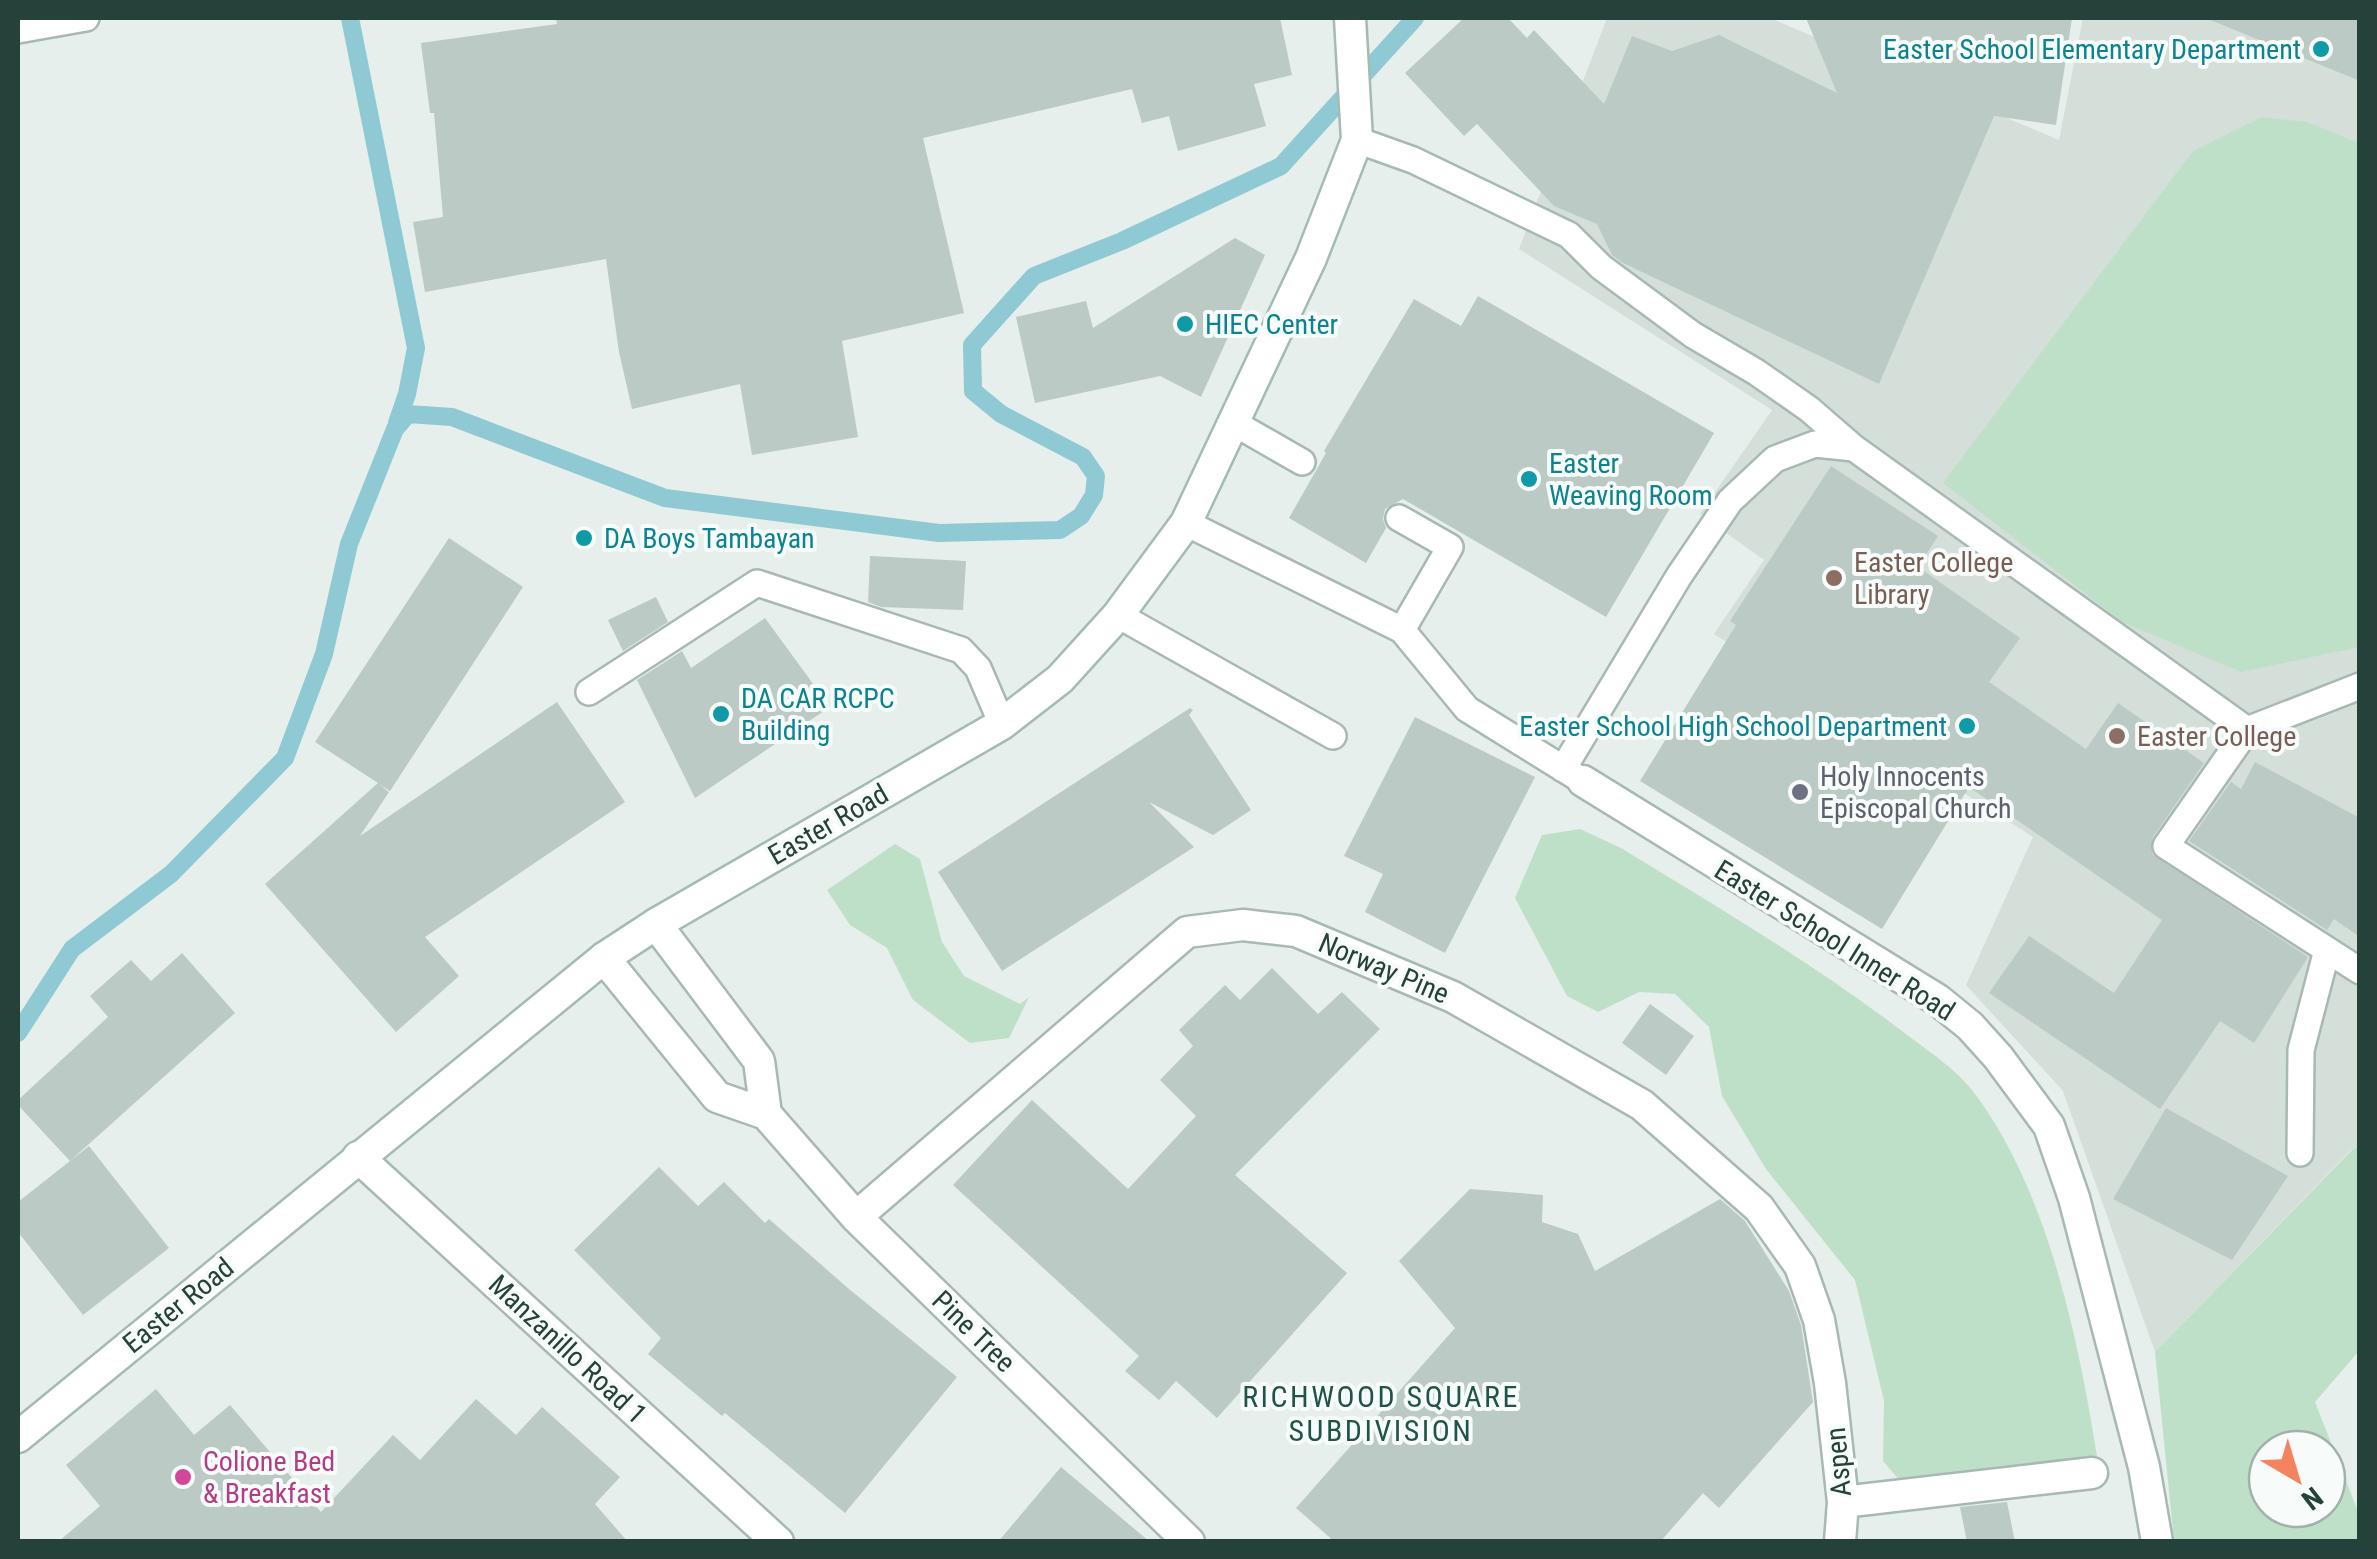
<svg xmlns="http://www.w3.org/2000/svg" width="2377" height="1559" font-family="'Roboto Condensed',sans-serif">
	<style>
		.built { fill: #d4dfda }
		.green { fill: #bfe0c8; fill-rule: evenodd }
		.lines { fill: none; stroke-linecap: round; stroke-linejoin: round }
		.stream { stroke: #8ec9d4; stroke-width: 18 }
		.building { fill: #bbcac4 }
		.lane-casing { stroke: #a8b8b2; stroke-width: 30 }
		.street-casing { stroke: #a8b8b2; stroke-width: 35 }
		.secondary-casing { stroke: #a4bbb3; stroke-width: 35 }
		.lane { stroke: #fff; stroke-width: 25 }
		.street { stroke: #fff; stroke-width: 30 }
		.secondary { stroke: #fff; stroke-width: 30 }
		.culture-dot { fill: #0f9aa8; stroke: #f7fbf9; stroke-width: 4 }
		.education-dot { fill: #8d6e63; stroke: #f7fbf9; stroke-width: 4 }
		.worship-dot { fill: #6b7280; stroke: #f7fbf9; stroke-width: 4 }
		.hotel-dot { fill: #d1479c; stroke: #f7fbf9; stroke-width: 4 }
		.labels { text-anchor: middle; stroke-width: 8; stroke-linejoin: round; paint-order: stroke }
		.culture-label { font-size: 28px; fill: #0d838f; stroke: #f7fbf9; text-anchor: start }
		.education-label { font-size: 28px; fill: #785e54; stroke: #f7fbf9; text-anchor: start }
		.worship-label { font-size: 28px; fill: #5b616d; stroke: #f7fbf9; text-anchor: start }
		.street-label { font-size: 28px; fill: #24423a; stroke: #f7fbf9 }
		.hotel-label { font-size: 28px; fill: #b23c85; stroke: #f7fbf9; text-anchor: start }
		.neighbourhood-label { font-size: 30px; letter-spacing: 2.5px; fill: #1f5548; stroke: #f7fbf9 }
	</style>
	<rect width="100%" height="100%" fill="#e6efeb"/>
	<!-- built -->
	<path class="built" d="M1607 18H1770L2059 140 2083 18H2359V1147L2352 1149 2155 1352 2063 1091 1966 985 2033 837 1714 634 1764 560 1700 514 1772 410 1519 249Z"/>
	<!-- green -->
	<path class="green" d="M2262 117 2307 122 2359 143 2360 647 2241 672 2122 622 1943 483 2193 151Z
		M1580 829 1621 848C1716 906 1814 964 1902 1031 1925 1049 1955 1068 1972 1090 2048 1188 2079 1342 2098 1462L1907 1489 1883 1461 1884 1401 1855 1280 1766 1169 1722 1096 1709 1027 1675 994 1639 992 1598 1012 1567 996 1515 898 1542 835Z
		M895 844 920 859 942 942 964 976 1020 1004 1029 997 1009 1038 970 1043 913 1000 887 948 850 925 827 890Z
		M2359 1147V1351L2315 1402 2359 1514V1541H2174L2155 1352 2353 1149ZM2267 1449H2327V1509H2267Z"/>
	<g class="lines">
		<!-- stream -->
		<path class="stream" d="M350 18 416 348 407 394 397 423
			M18 1033 72 949 171 874 285 758 324 654 349 544 395 429 408 414 452 417 665 498 939 533 1060 530 1081 516 1094 495 1096 476 1083 457 1001 414 973 391 972 345 1034 276 1122 241 1281 166 1415 18"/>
	</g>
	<!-- building -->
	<path class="building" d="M556 18H1280L1292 75 1254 84 1266 126 1178 151 1169 116 1142 123 1132 89 923 138 964 313 842 341 858 437 752 455 740 384 632 409 619 352 606 259 425 292 413 222 443 217 434 113H430L421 43 557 24Z
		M1464 18H1508L1527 38 1534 30 1604 104 1632 36 1672 51 1719 35 1837 93 1806 18H2072L2056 125 1994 116 1879 384 1623 263 1612 255 1597 224 1554 206 1477 124 1464 136 1405 73Z
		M2360 18V81L2208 19V18Z
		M1235 238 1265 255 1201 397 1160 376 1035 403 1016 317 1086 301 1093 328Z
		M1478 296 1714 433 1606 617 1403 499 1385 509 1383 519 1386 528 1366 563 1289 518 1326 453 1324 451 1414 299 1461 326Z
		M1831 466 1938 536 1918 567 2020 638 1989 682 2086 749 2118 703 2204 763 2153 837 2152 854 2308 957 2254 1043 2220 1021 2160 1109 1989 993 2029 936 2114 993 2162 920 1969 787 1882 929 1640 781 1736 625 1730 621Z
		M449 538 523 587 390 791 379 784 389 792 360 836 557 702 625 802 425 937 459 976 396 1032 265 884 378 783 315 742Z
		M870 556 966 561 963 610 881 607 868 602Z
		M656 597 668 622 623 651 608 620Z
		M765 618 830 707 695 798 637 680 682 651 691 668Z
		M1190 708 1193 710 1189 715 1251 810 1213 835 1149 802 1194 847 1002 971 938 872Z
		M1415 717 1535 777 1445 953 1365 912 1383 874 1344 856Z
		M2255 762 2360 818V937L2334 919 2327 930 2189 841 2231 782 2241 789Z
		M182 953 235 1013 70 1161 18 1105V1100L108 1017 90 996 131 960 151 981Z
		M1272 968 1318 1014 1342 992 1380 1029 1235 1175 1347 1273 1217 1418 1176 1381 1159 1400 1125 1371 1139 1356 953 1185 1032 1100 1128 1189 1196 1116 1160 1080 1193 1046 1179 1030 1225 985 1240 1000Z
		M1650 1004 1694 1036 1666 1075 1622 1043Z
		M2166 1108 2288 1176 2232 1260 2113 1199Z
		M89 1146 169 1248 83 1315 18 1232V1202Z
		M659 1167 698 1206 724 1182 765 1223 769 1219 849 1289 957 1377 845 1513 725 1413 722 1416 648 1354 661 1338 574 1250Z
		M1470 1189 1543 1195 1542 1222 1578 1234 1595 1271 1720 1199 1745 1221 1789 1291 1801 1325 1813 1402 1719 1508 1703 1493 1660 1542H1335L1296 1508 1455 1328 1399 1261Z
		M156 1389 194 1435 230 1405 321 1512 393 1435 420 1460 476 1399 516 1435 542 1407 620 1477 595 1504 628 1542H58L100 1506 66 1465Z
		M1061 1467 1150 1542H998Z
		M2007 1502 2015 1542H1967L1960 1507Z"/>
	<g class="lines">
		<!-- lane casing -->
		<g class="lane-casing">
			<path id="lane" d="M18 30 86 18
				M1357 140 1413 160 1569 235 1601 267 1693 335 1756 372 1809 409 1854 448
				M1234 423 1302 462
				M1399 518 1450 547 1402 630
				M1186 523 1402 630 1467 709 1575 776
				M1118 615 1333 736
				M589 692 757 583 961 650 978 668 1002 724
				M2247 730 2360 686
				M1563 769 1679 576 1730 501 1775 459 1815 444 1854 448 2247 730 2166 846 2360 971
				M2300 1153 2301 1050 2327 950"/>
		</g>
		<!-- street casing -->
		<g class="street-casing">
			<path id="street" d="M1583 781 1938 1000 1970 1026 1998 1057 2049 1126 2074 1198 2144 1467 2157 1542
				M656 924 759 1061 766 1114
				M604 958 717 1097 766 1114 856 1217 1189 1542
				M358 1157 778 1542
				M856 1217 1187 932 1243 925 1296 931 1453 997 1642 1105 1759 1208 1800 1266 1819 1320 1830 1383 1843 1502 1840 1542
				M1843 1502 2092 1473"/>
		</g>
		<!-- secondary casing -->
		<g class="secondary-casing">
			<path id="secondary" d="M18 1437 604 958 656 924 1002 724 1060 679 1118 615 1186 523 1311 258 1357 140 1350 18"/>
		</g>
		<!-- lane -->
		<use href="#lane" class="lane"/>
		<!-- street -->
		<use href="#street" class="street"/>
		<!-- secondary -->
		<use href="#secondary" class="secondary"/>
	</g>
	<!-- markers -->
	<g class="culture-dot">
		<circle cx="2321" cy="49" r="10"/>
		<circle cx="1185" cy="324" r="10"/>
		<circle cx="1529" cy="479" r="10"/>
		<circle cx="584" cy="538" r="10"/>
		<circle cx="721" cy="714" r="10"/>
		<circle cx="1967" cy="726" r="10"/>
	</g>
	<g class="education-dot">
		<circle cx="1834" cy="578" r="10"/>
		<circle cx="2117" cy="736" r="10"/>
	</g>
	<circle class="worship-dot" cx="1800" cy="792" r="10"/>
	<circle class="hotel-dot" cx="183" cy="1477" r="10"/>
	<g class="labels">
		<!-- culture labels -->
		<g class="culture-label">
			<text x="2301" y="59" text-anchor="end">Easter School Elementary Department</text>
			<text x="1205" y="334">HIEC Center</text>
			<text x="1549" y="473">Easter<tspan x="1549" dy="32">Weaving Room</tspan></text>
			<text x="604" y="548">DA Boys Tambayan</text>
			<text x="741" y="708">DA CAR RCPC<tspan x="741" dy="32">Building</tspan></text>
			<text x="1947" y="736" text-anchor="end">Easter School High School Department</text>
		</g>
		<!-- education labels -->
		<g class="education-label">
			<text x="1854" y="572">Easter College<tspan x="1854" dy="32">Library</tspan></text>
			<text x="2137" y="746">Easter College</text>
		</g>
		<!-- worship labels -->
		<g class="worship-label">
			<text x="1820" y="786">Holy Innocents<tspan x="1820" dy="32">Episcopal Church</tspan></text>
		</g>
		<!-- street labels -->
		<g class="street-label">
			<text transform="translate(828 824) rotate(-30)" y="10">Easter Road</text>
			<text transform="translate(1835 940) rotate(32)" y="10">Easter School Inner Road</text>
			<text transform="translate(1384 968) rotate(23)" y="10">Norway Pine</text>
			<text transform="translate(178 1305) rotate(-39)" y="10">Easter Road</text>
			<text transform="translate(974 1331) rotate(44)" y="10">Pine Tree</text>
			<text transform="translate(568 1349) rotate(43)" y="10">Manzanillo Road 1</text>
			<text transform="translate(1838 1462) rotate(-95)" y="10">Aspen</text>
		</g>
		<!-- hotel labels -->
		<g class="hotel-label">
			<text x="203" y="1471">Colione Bed<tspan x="203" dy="32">&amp; Breakfast</tspan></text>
		</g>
		<!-- neighbourhood labels -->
		<g class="neighbourhood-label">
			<text x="1381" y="1407">RICHWOOD SQUARE<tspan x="1381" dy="34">SUBDIVISION</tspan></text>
		</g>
	</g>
	<!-- border -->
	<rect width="2377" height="1559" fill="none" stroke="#24423a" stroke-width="40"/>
	<!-- north arrow -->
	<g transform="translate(2297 1479) rotate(142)"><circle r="48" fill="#f7fbf9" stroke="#a3b1ad" stroke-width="2.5"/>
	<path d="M0-8L18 38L0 25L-18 38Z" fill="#f4845f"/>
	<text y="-15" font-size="28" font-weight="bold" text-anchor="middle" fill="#24423a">N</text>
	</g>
</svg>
